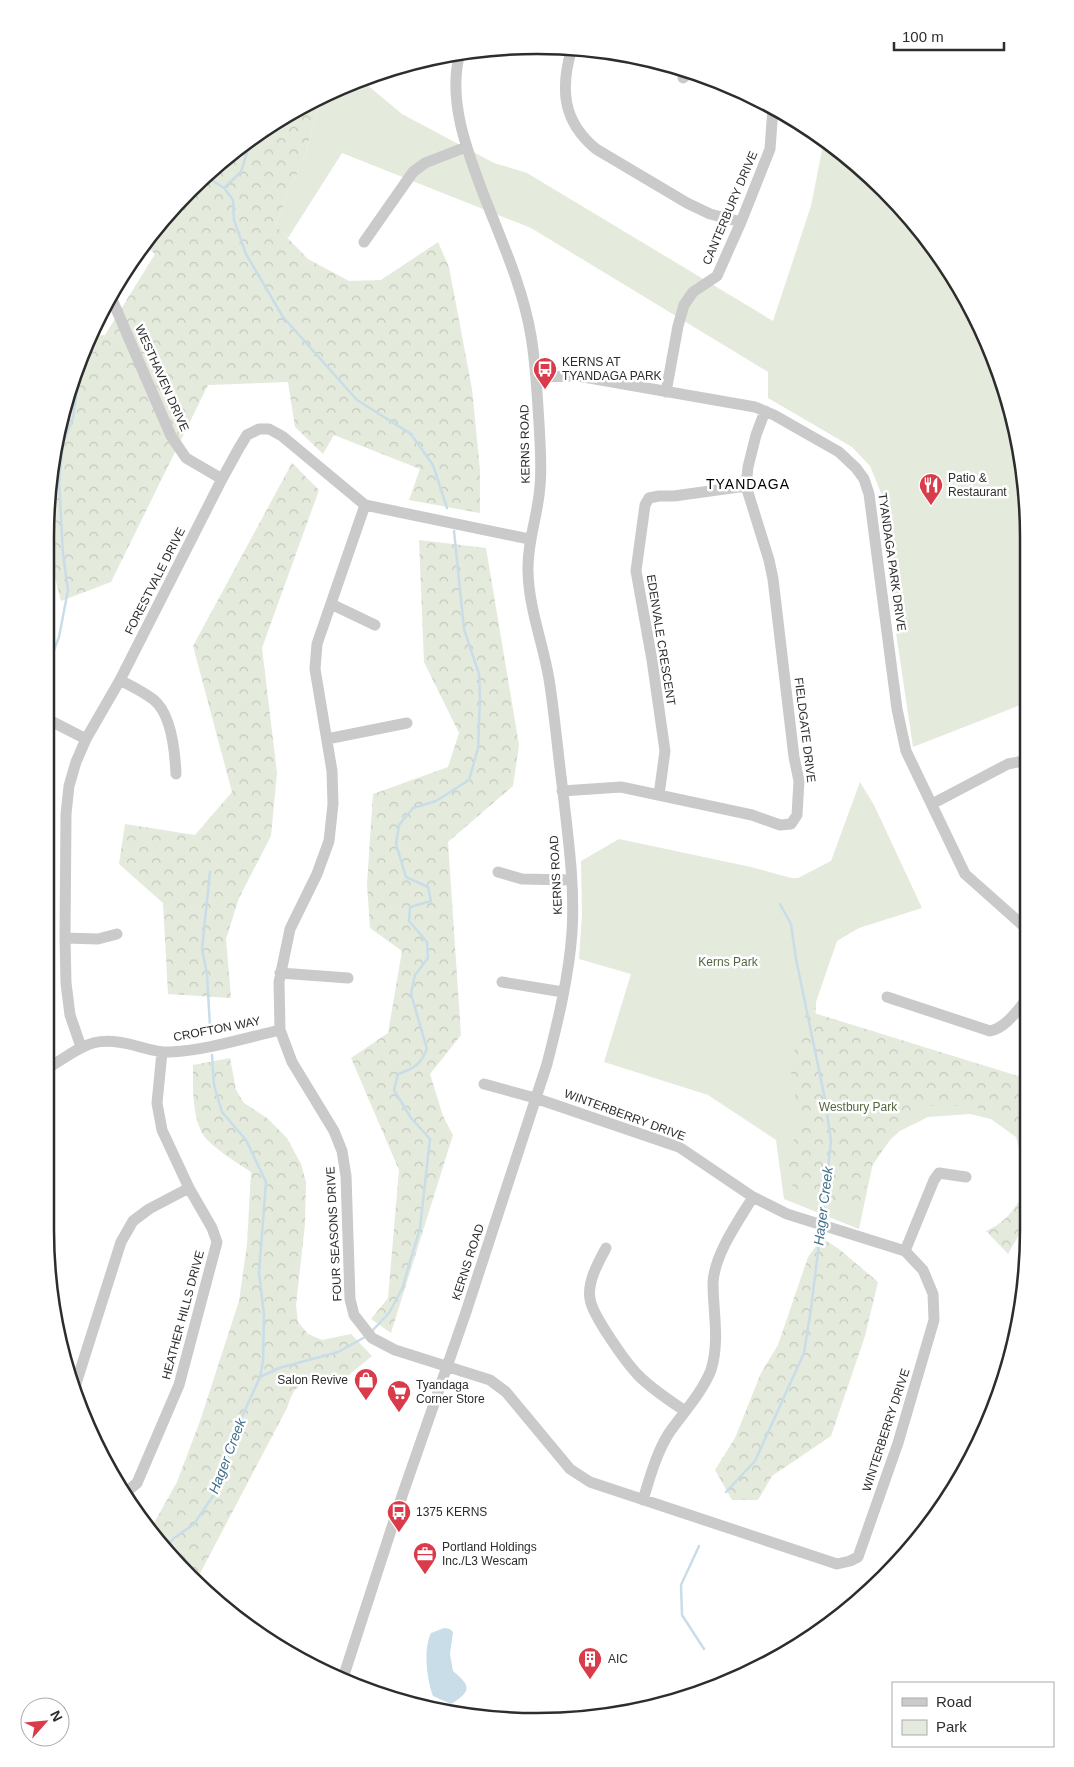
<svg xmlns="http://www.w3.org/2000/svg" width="1074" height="1767" font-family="Helvetica,sans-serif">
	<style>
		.green { fill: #e4eadc }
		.forest { fill: url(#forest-crowns) }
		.water { fill: #c9dde9 }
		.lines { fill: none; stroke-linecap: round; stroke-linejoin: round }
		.stream { stroke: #c9dde9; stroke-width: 2.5 }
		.minor { stroke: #cacaca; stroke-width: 11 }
		.labels { text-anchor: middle; stroke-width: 5; stroke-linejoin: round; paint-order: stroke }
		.street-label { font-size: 12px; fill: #2d2d2d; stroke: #fff }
		.poi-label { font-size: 12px; fill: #2d2d2d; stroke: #fff; text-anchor: start }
		.park-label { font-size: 12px; fill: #52663e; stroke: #fff }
		.neighbourhood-label { font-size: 14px; letter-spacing: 1px; fill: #000; stroke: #fff }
		.water-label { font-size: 14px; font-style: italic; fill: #416f8a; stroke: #fff }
		.rim { fill: none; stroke: #2d2d2d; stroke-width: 2.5 }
	</style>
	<defs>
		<pattern id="forest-crowns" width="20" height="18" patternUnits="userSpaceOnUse" patternTransform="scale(1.25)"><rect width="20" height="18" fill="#e4eadc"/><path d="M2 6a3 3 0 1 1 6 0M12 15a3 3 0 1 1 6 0" fill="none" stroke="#c4c9bd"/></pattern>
	</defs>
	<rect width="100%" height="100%" fill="#fff"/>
	<!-- green -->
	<path class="green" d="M360 79 402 114 494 163 527 173 773 321 811 206 824 140 907 212 963 291 1012 409 1028 505V702L913 747 891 599 881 493 870 466 852 447 768 398V372L531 228 342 153 288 238 275 225 305 155 320 102C328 90 347 83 360 79Z
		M860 782 874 805 922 908 859 928 837 941 816 1002 814 1051 1028 1089V1201L1024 1199 1021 1154 1016 1137 991 1119 970 1114 928 1117 900 1131 875 1153 859 1229 784 1199 776 1140 708 1095 604 1062 631 974 579 959 582 916 581 861 619 839 751 867 791 878H798L831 861Z"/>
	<!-- forest -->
	<path class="forest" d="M324 96 320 102 305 155 275 225 308 259 349 281 381 280 438 242 449 267 472 389 480 470V513L409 500 420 469 334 435 323 454 295 427 288 382 208 385 111 582 61 601 46 542V505L71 379 92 336 105 335 155 254 144 245 189 189 264 128Z
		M292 463 319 490 262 648 277 773 271 836 239 898 226 939 231 998 168 994 163 903 119 864 125 824 195 835 232 792 193 646Z
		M419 540 486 548 519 745 513 786 448 842 461 1035 430 1074 443 1116 453 1135 391 1333 371 1319 388 1298 399 1170 351 1058 388 1033 402 951 370 928 367 884 373 794 448 767 459 733 424 662Z
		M808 1006 816 1008 814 1013 1028 1079V1151L1007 1120 973 1106H925L897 1130 871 1167 859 1211 796 1192 785 1172 799 1120 790 1065Z
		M230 1058 236 1090 244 1103 267 1118 287 1138 301 1164 306 1182 305 1224 296 1305 298 1322 308 1334 322 1340 351 1334 372 1356 344 1379C329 1377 305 1378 295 1390 291 1395 289 1403 287 1408L195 1583 149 1532 177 1482 200 1421 239 1301 247 1245 251 1172C239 1164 206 1144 201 1131 192 1111 193 1087 193 1065Z
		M1028 1187V1219L1008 1254 986 1231C1008 1222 1016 1206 1028 1187Z
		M822 1238 839 1249 878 1282 865 1336 831 1436 772 1476 758 1500H732L715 1470 735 1438 761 1373 778 1345 808 1257Z"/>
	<!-- water -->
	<path class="water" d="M444 1628 450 1629 453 1632 450 1654 453 1671C471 1686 472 1691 451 1704L433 1696C427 1680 423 1649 431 1633Z"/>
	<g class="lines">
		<!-- stream -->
		<path class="stream" d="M205 176 224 188 233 200 234 220 246 254 283 317 357 400 411 434 433 465 447 508
			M224 188 241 172 251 139
			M47 668 59 637 68 590 63 554 59 481 63 443 73 418 78 384
			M780 904 791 924 796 959 825 1099 831 1141 822 1220
			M210 1027 207 974 202 949 210 872
			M373 1330 389 1313 402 1289 420 1228 430 1139 411 1118 394 1090 398 1074C415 1068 420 1065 427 1049L411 994 415 975 428 958 427 942 409 921 410 907 431 901 428 887 406 877 396 844 399 825 413 808 436 801 469 780 478 748 480 699 479 674 464 629 454 531
			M260 1377 279 1368 338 1352 367 1336
			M726 1492 755 1461 804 1353 811 1309 821 1228
			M699 1546 681 1585 682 1615 704 1649
			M164 1549 174 1538 194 1524 215 1493 241 1419 260 1377 263 1361 264 1314 259 1273 266 1182 246 1140 222 1112 214 1085 212 1055"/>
		<!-- minor -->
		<path class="minor" d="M572 48C560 88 562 121 596 149L687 203 710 214 741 222
			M442 54 458 58
			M683 78 690 72
			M364 242 413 172 425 163 466 147
			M111 297 171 436 186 458 222 479
			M536 377 578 376 755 407 774 415 839 452 856 468 864 479 869 494 897 709 906 751 965 874 1028 930
			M666 392 678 326 684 305 693 292 717 276 741 222 770 149 773 108
			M365 505 317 644 315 669 332 771 333 804 329 841 317 874 290 929 279 982 280 1030 292 1062 334 1131 342 1151 346 1176 350 1299 354 1315 372 1338 395 1350 490 1380 506 1392 570 1469 590 1482 837 1564 850 1561 858 1557 898 1443 934 1320 933 1294 923 1270 905 1251 787 1214 753 1197 679 1147 535 1098 484 1084
			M331 604 375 625
			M120 680C131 686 144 692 154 700 171 714 175 752 176 774
			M47 719 86 739
			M327 739 407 723
			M562 791 621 787 752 815 780 825 791 824 797 815 799 781 794 757 773 579 769 560 746 486 748 467 756 435 765 411
			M659 795 665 751 652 660 636 571 645 505 649 498 659 496H674L746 486
			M932 804 1008 764 1023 761
			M498 872 522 879 571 880
			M65 938 98 939 117 934
			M280 973 348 978
			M502 982 563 992
			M887 997 990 1031C1007 1027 1017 1010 1028 998
			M81 1047 70 1015 66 983 65 938 66 814 69 786 76 762 86 739 120 680 222 479 239 448 247 435 259 429H269L282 436 365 505 529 539
			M48 1068C82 1048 91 1034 133 1045 145 1048 158 1053 171 1052 207 1050 245 1038 280 1030
			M606 1248C598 1263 587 1282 590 1299 592 1315 627 1364 639 1376 653 1390 669 1400 685 1411
			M905 1251 934 1180 939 1173 966 1177
			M73 1393 121 1242 133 1221 149 1209 189 1188
			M124 1494 137 1483 179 1385 217 1242 212 1228 189 1188 162 1130 157 1103 162 1052
			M643 1500C650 1477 656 1454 669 1433 683 1413 702 1393 711 1370 720 1341 713 1311 713 1283 714 1255 739 1220 753 1197
			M343 1678 403 1493 466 1312 547 1064C558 1021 569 976 572 932 575 885 568 838 563 792 558 755 555 717 549 679 543 643 529 609 528 572 527 541 538 516 540 486 542 465 540 444 539 423 537 394 536 365 531 336 523 287 501 240 483 193 467 151 447 99 460 53"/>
	</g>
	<!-- icons -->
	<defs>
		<g id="bus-pin" transform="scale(1.25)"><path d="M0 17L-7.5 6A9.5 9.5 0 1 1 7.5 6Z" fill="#d93b4a" stroke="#fff"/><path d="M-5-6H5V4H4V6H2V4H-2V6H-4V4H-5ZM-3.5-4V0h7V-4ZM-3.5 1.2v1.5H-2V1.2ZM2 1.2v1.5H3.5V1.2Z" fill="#fff"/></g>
		<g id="restaurant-pin" transform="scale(1.25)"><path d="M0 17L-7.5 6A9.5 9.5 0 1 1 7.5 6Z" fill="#d93b4a" stroke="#fff"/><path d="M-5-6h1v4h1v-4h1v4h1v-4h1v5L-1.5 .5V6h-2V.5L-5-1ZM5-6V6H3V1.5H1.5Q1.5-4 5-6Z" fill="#fff"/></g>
		<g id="shop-pin" transform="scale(1.25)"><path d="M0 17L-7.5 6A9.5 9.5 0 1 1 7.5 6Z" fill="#d93b4a" stroke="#fff"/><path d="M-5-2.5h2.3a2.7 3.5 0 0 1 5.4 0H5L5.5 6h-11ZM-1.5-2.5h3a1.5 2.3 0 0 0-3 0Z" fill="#fff"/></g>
		<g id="supermarket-pin" transform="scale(1.25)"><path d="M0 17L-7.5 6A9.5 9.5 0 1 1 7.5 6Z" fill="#d93b4a" stroke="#fff"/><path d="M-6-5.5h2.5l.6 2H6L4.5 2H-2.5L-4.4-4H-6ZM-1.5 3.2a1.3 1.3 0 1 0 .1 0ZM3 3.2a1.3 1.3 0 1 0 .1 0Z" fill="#fff"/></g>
		<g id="office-pin" transform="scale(1.25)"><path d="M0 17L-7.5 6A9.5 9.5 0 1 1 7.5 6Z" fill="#d93b4a" stroke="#fff"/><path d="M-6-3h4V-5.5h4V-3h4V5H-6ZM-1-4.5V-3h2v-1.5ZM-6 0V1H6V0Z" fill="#fff"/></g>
		<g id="building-pin" transform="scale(1.25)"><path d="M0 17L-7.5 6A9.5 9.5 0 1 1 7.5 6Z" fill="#d93b4a" stroke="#fff"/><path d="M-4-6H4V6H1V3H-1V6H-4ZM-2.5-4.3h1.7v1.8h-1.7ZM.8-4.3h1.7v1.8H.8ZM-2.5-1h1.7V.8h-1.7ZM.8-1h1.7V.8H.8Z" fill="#fff"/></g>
	</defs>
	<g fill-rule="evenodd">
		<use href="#bus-pin" x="545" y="369"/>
		<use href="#restaurant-pin" x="931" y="485"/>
		<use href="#shop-pin" x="366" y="1380"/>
		<use href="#supermarket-pin" x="399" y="1392"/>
		<use href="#bus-pin" x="399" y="1512"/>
		<use href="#office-pin" x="425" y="1554"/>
		<use href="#building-pin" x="590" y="1659"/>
	</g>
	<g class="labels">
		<!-- street labels -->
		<g class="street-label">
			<text transform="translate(730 208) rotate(-67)" y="4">CANTERBURY DRIVE</text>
			<text transform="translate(162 378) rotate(66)" y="4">WESTHAVEN DRIVE</text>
			<text transform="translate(525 444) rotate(-91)" y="4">KERNS ROAD</text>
			<text transform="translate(892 562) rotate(82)" y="4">TYANDAGA PARK DRIVE</text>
			<text transform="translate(155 581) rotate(-63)" y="4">FORESTVALE DRIVE</text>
			<text transform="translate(661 640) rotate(81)" y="4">EDENVALE CRESCENT</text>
			<text transform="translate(805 730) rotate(83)" y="4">FIELDGATE DRIVE</text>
			<text transform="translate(556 875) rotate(-93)" y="4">KERNS ROAD</text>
			<text transform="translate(217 1029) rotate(-11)" y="4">CROFTON WAY</text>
			<text transform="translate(625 1115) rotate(20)" y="4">WINTERBERRY DRIVE</text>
			<text transform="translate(334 1234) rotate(-93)" y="4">FOUR SEASONS DRIVE</text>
			<text transform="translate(468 1262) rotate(-72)" y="4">KERNS ROAD</text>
			<text transform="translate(183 1315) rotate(-75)" y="4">HEATHER HILLS DRIVE</text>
			<text transform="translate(886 1430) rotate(-72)" y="4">WINTERBERRY DRIVE</text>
		</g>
		<!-- poi labels -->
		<g class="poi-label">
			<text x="562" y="366">KERNS AT<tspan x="562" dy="14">TYANDAGA PARK</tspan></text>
			<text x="948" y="482">Patio &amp;<tspan x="948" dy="14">Restaurant</tspan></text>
			<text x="348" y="1384" text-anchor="end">Salon Revive</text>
			<text x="416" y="1389">Tyandaga<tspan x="416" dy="14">Corner Store</tspan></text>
			<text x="416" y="1516">1375 KERNS</text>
			<text x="442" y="1551">Portland Holdings<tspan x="442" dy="14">Inc./L3 Wescam</tspan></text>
			<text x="608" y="1663">AIC</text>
		</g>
		<!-- park labels -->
		<g class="park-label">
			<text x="728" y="966">Kerns Park</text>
			<text x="858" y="1111">Westbury Park</text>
		</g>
		<!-- neighbourhood labels -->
		<g class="neighbourhood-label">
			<text x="748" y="489">TYANDAGA</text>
		</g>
		<!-- water labels -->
		<g class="water-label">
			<text transform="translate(823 1206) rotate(-83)" y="5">Hager Creek</text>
			<text transform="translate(227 1456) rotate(-69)" y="5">Hager Creek</text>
		</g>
	</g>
	<!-- crop -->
	<path d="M0 0H1074V1767H0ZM537 54H537A483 483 0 0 1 1020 537V1230A483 483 0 0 1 537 1713H537A483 483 0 0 1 54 1230V537A483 483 0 0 1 537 54Z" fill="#fff" fill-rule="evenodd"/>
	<path class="rim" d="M537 54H537A483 483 0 0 1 1020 537V1230A483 483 0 0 1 537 1713H537A483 483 0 0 1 54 1230V537A483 483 0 0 1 537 54Z"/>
	<!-- legend -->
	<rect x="892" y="1682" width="162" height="65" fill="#ffffff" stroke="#ababab"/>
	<rect x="902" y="1698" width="25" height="8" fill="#cacaca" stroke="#ababab"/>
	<text x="936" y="1707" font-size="15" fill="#2d2d2d">Road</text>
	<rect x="902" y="1720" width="25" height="15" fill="#e4eadc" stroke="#ababab"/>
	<text x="936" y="1732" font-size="15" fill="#2d2d2d">Park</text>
	<!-- north arrow -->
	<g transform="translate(45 1722) rotate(63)"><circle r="24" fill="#ffffff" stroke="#ababab"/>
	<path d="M0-4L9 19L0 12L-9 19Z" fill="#d93b4a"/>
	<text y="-8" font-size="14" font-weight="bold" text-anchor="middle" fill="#2d2d2d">N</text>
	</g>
	<!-- scale -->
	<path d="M894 42v8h110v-8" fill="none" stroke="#2d2d2d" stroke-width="2.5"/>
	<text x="902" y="42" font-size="15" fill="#2d2d2d" stroke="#ffffff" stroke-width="4" paint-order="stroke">100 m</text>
</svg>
